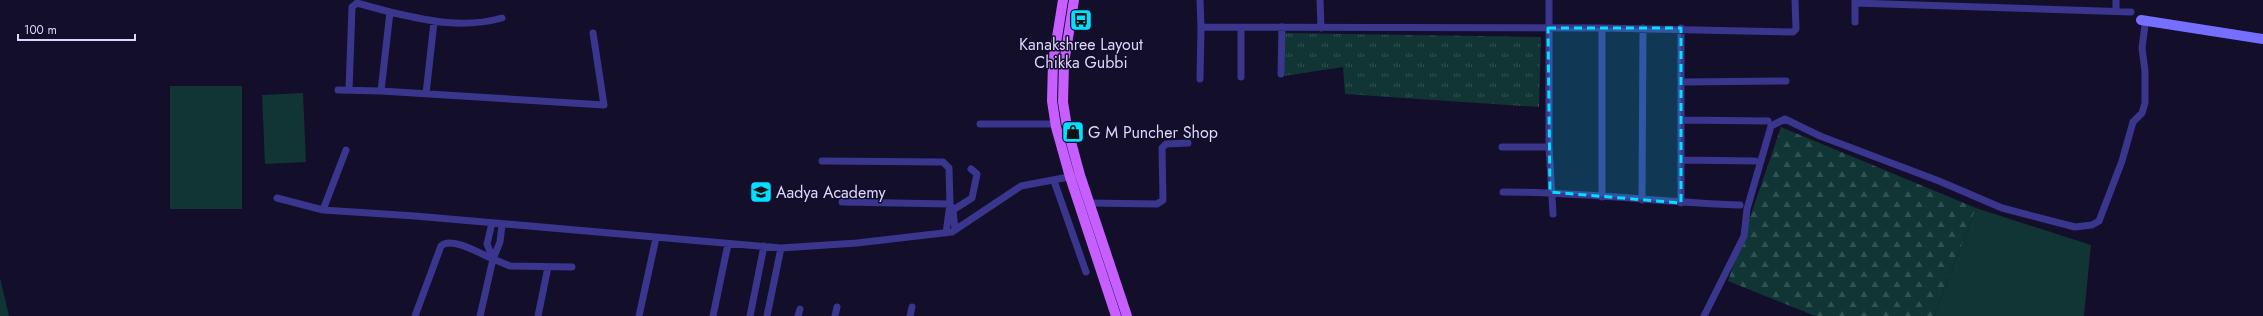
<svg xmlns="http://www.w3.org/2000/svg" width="2263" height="316" font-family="Jost,sans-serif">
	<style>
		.grass { fill: #103534 }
		.forest { fill: url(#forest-firs) }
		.park { fill: url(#park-tufts) }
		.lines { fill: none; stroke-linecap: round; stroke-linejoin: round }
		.street { stroke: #3a358d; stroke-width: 7 }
		.secondary { stroke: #756eff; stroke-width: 10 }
		.primary { stroke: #c75eff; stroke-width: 10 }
		.marked { fill: #03dfff; fill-opacity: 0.2; stroke: #03dfff; stroke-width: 3; stroke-dasharray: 8 5; stroke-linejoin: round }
		.labels { text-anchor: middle; stroke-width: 3; stroke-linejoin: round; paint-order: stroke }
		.poi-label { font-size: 16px; fill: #ddd7ff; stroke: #130e2a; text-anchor: start }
	</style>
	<defs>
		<pattern id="forest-firs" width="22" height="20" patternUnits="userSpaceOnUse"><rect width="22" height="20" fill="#103534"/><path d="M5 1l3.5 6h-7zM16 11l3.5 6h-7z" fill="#325252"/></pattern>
		<pattern id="park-tufts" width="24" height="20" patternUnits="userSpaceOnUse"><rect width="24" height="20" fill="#103534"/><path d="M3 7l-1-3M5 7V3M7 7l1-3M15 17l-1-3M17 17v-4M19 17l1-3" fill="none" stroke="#325252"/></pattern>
	</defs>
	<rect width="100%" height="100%" fill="#130e2a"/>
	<!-- grass -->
	<path class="grass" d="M170 86H242V209H170Z
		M303 93 306 162 265 164 262 95Z
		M1976 208 2091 245 2084 316H1934Z
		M0 278 9 316H0Z"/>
	<!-- forest -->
	<path class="forest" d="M1781 127 1976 208 1934 316H1815L1728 281Z"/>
	<!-- park -->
	<path class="park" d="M1285 33 1541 37 1539 107 1345 94 1343 67 1284 76Z"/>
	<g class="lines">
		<!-- street -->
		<path class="street" d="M1200 0 1201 27 1602 28 1793 32 1796 29 1795 0
			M1320 0 1321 28
			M1549 0V147L1553 214
			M1855 0V22
			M1855 3 2131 12
			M2116 11V0
			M1241 28V77
			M1602 28V197
			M1681 28V203
			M1281 74 1282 27
			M1200 79 1201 27
			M1682 82 1786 81
			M338 90 381 91 604 105 593 33
			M349 90 352 7 357 3 390 12
			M381 91 390 12C429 21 462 29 502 18
			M426 94 434 22
			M1681 120 1768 121
			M980 124H1056
			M1502 147H1549
			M1682 160 1755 161
			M822 161 943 162 949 168 950 204 842 202
			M1054 181 1086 272
			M1503 192C1582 192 1661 202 1740 205
			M277 198 323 210 415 216 781 248 857 243 952 232 1021 186 1074 176
			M1642 200 1643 28
			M1089 203 1157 204 1163 200 1162 148 1166 144 1188 143
			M323 210 346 150
			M953 210 972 198 977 174 971 169
			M946 233 950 204 953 210 955 230
			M493 259 510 266 572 267
			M415 316 441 246C451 236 481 254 493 259L487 244 492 223
			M480 316 493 259 500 242 502 224
			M538 316 548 267
			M639 316 656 238
			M713 316 728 244
			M750 316 764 246
			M767 316 781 248
			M798 316 800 309
			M835 316 837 307
			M910 316 912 307
			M1704 316 1744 236 1747 209 1771 126 1785 119 1820 136 1939 181 2002 208 2075 227 2092 225 2099 221 2122 161 2133 122 2142 113 2145 103V71L2142 48 2145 25"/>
		<!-- secondary -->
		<path class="secondary" d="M2141 20 2263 39"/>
		<!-- primary -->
		<path class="primary" d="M1063 0 1053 62 1052 101 1056 127 1070 177 1116 316
			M1074 0 1064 63 1063 102 1067 127 1080 175 1127 316"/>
	</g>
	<!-- marked area -->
	<path class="marked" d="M1548 28H1681V203L1550 192Z"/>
	<!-- icons -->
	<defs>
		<g id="bus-square" transform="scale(1.15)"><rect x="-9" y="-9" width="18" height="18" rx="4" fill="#03dfff" stroke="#130e2a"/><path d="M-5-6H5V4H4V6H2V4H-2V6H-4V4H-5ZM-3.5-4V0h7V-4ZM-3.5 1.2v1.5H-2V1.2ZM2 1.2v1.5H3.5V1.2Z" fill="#111"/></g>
		<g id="shop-square" transform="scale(1.15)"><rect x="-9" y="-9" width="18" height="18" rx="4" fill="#03dfff" stroke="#130e2a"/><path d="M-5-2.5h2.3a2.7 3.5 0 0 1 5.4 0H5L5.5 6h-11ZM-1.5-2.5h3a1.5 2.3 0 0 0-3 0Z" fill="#111"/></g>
		<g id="school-square" transform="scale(1.15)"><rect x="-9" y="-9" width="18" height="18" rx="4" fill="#03dfff" stroke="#130e2a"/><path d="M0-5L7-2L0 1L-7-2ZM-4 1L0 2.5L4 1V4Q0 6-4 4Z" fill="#111"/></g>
	</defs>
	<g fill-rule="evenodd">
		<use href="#bus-square" x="1081" y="20"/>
		<use href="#shop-square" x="1073" y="132"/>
		<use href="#school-square" x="761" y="192"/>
	</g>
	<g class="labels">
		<!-- poi labels -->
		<g class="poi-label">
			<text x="1081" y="50" text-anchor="middle">Kanakshree Layout<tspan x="1081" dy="18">Chikka Gubbi</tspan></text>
			<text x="1088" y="138">G M Puncher Shop</text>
			<text x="776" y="198">Aadya Academy</text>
		</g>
	</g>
	<!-- scale -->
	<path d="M18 34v6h117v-6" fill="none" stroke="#ddd7ff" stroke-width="2"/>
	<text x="24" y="34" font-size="12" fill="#ddd7ff" stroke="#130e2a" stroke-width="3" paint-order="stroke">100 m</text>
</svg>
